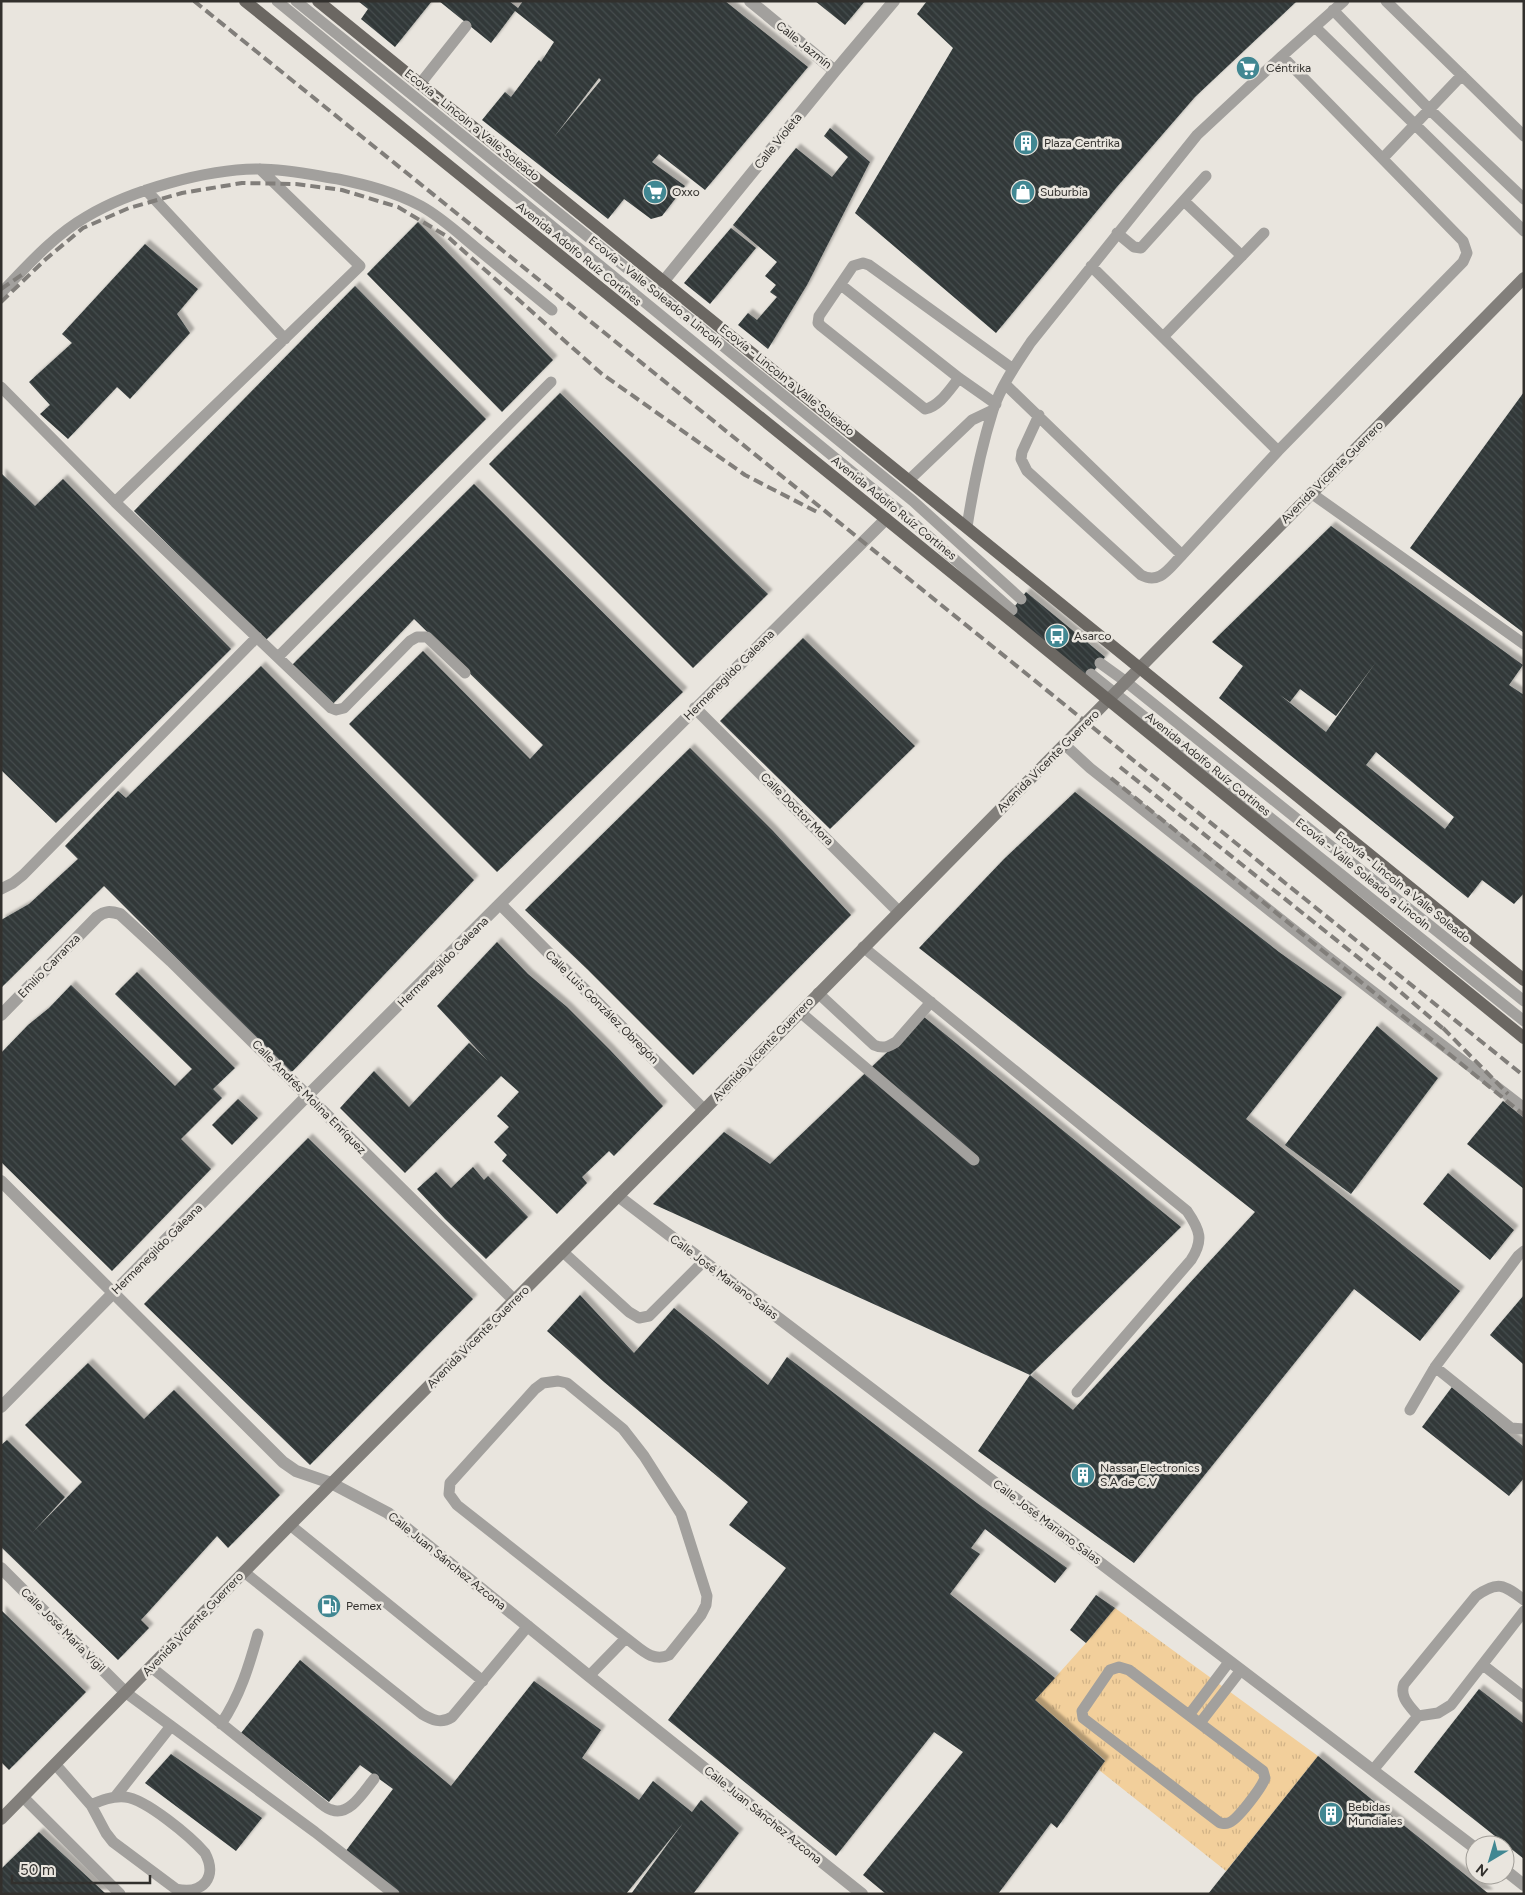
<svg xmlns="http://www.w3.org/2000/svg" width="1525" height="1895" font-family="Figtree,sans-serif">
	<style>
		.grass { fill: url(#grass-tufts) }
		.building { fill: url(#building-back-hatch); fill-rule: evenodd; filter: url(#shadow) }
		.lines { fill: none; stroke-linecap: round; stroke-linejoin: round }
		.service { stroke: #a2a09d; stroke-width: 11 }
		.minor { stroke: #a2a09d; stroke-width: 12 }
		.secondary { stroke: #827f7b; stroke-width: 12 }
		.primary { stroke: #6b6762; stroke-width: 12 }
		.rail { stroke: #817e7a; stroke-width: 4; stroke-dasharray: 10 5; stroke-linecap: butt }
		.labels { text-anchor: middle; stroke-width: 5; stroke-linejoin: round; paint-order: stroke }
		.street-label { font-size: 12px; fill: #32302d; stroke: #e9e5de }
		.poi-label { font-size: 12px; fill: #32302d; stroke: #e9e5de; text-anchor: start }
	</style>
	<defs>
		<pattern id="grass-tufts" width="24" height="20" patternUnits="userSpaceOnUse" patternTransform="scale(1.25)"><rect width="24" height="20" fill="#f2cf9b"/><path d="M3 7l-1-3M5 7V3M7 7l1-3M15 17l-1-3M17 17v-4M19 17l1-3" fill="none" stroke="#d0b286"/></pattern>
		<pattern id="building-back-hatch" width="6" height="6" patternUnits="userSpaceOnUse" patternTransform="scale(1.25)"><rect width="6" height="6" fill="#303839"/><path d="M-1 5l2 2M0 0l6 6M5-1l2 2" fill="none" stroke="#464d4d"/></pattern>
		<filter id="shadow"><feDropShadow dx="4.5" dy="-4.5" stdDeviation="1" flood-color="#0004"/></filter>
	</defs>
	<rect width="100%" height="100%" fill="#e9e5de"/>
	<!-- grass -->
	<path class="grass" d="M1115 1608 1318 1756 1226 1871 1099 1770 1105 1760 1035 1700 1086 1643Z"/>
	<!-- building -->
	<path class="building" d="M358 1H432L395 47 361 19 368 9Z
		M439 1H509L518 8 523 1H725L808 67 705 190 659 154 652 162 685 186 662 216 651 219 624 199 608 219 482 120 505 92 511 97 539 60 541 62 554 42 515 11 491 43ZM599 78 601 80 554 137Z
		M815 1H865L845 25Z
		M927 1H1297L1195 97 1116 188 996 333 855 213 953 48 917 14Z
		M830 128 870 162 807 285 768 349 738 325 748 313 757 320 777 297 770 292 776 285 765 276 777 262 733 225 796 148 832 177 848 157 824 136Z
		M418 222 553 360 502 412 367 274Z
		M731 228 756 248 710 304 684 283Z
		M145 244 198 289 177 314 190 333 130 399 117 387 68 439 40 414 50 405 29 382 72 343 62 334Z
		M355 286 486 419 265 641 134 511Z
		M1524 392V633L1410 548Z
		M560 393 768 594 693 668 489 464Z
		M1 473 35 506 63 479 231 649 56 823 1 770Z
		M474 484 683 692 497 872 349 724 423 651 530 759 543 745 414 619 331 706 291 666Z
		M1331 526 1523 665 1509 685 1524 695V893L1514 904 1482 880 1468 898 1219 698 1243 666 1212 642ZM1376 662 1326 732 1280 695 1290 702 1300 689 1336 716ZM1376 752 1454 817 1445 829 1366 765Z
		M1026 592 1105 657 1087 679 1008 615Z
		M803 638 915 746 830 829 720 721Z
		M261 666 474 880 291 1073 104 886 1 988V920L29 904 78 859 65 846 118 791 126 798Z
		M690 748 773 831 851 915 693 1075 587 969 525 910Z
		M1075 792 1279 952 1342 997 1246 1119 1460 1291 1420 1341 1354 1289 1134 1563 978 1451 1030 1375 1073 1410 1255 1212 919 948 1004 859Z
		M497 942 528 974 567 1007 610 1050 663 1106 614 1156 609 1151 582 1177 587 1183 557 1214 502 1161 507 1155 494 1142 509 1127 497 1116 519 1092 501 1076 405 1173 340 1108 374 1071 409 1107 469 1043 488 1061 437 1006Z
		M137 972 235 1068 213 1089 222 1098 181 1139 211 1169 112 1271 1 1162V1053L28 1025 49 1008 71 985 175 1086 192 1069 115 994Z
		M924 1017 1181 1227 1030 1375 653 1204 724 1132 770 1164Z
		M1377 1026 1438 1078 1351 1194 1285 1145Z
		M238 1099 258 1118 232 1145 212 1125Z
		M1503 1101 1524 1118V1189L1467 1144Z
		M308 1138 473 1299 310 1465 144 1304Z
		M473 1167 484 1180 488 1176 528 1217 486 1259 445 1219 417 1189 436 1172 451 1188Z
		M1448 1173 1514 1230 1490 1260 1423 1204Z
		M580 1295 634 1353 674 1308 768 1385 787 1357 977 1503 1067 1568 1055 1583 985 1529 971 1548 980 1554 950 1594 1055 1678 1035 1700 1105 1761 1057 1828 1051 1823 998 1894H886L863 1875 963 1752 934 1732 836 1856 668 1720 786 1568 729 1525 748 1502 604 1382 547 1331Z
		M1524 1295V1363L1523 1364 1490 1335Z
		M88 1363 144 1419 174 1390 280 1495 228 1548 217 1536 141 1620 149 1628 118 1660 1 1547V1445L7 1440 65 1497 32 1533 82 1482 25 1425Z
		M1452 1387 1524 1447V1478L1509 1496 1422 1427Z
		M1096 1595 1115 1608 1086 1643 1070 1630Z
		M1 1610 86 1692 9 1770 1 1762Z
		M300 1660 451 1786 534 1681 601 1730 582 1758 639 1800 653 1781 692 1812 701 1800 739 1833 693 1894H631L683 1823 626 1894H395L345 1852 393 1789 360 1765 329 1802 241 1733Z
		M1479 1689 1524 1724V1859L1414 1772Z
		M171 1754 262 1818 236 1851 145 1783Z
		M1318 1756 1489 1894H1208Z
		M39 1832 106 1894H1V1869Z"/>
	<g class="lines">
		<!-- service -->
		<path class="service" d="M277 1 901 512 1012 610
			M296 1 691 320 913 501 1021 599
			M1386 1 1524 136
			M1333 10 1429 109 1524 199
			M1315 27 1524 231
			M420 84 466 26
			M1383 158 1462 75
			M146 190 285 339
			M1184 201 1242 256
			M1117 233 1134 247 1141 248 1206 176
			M1091 266 1278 451
			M841 285 959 378 996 404
			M1 293C27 266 53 236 86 217 131 190 207 169 259 169 286 169 313 175 338 179 367 185 395 192 421 206 441 217 458 233 475 247 501 268 526 289 552 310
			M1163 337 1264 233
			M959 378C950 389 939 407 925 409L821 326 818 323 819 316 853 266 863 263 869 265 1013 369
			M1005 384 1182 555 1278 451 1463 262 1467 253 1463 241 1282 56
			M1 387 115 502 331 708 336 710 344 708 410 641 417 637H427L465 673
			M1039 415 1022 452 1021 459 1027 471 1141 575C1160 585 1169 568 1182 555
			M909 480 972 420 993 410
			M1311 493 1524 644
			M115 502 360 266 260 169
			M967 527C973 488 981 448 993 410 1001 386 1017 363 1031 342L1197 135 1282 56 1344 1
			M278 657 551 382
			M1100 663 1125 681 1524 1001
			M1091 674 1524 1021
			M1064 744 1090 768 1327 956 1524 1108
			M1 889 13 883 23 875 257 637
			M863 947 1187 1211C1200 1230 1204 1240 1191 1260L1077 1392
			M818 993 874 1045C883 1049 888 1047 896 1042L931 1002
			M800 1012 974 1160
			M563 1252 629 1312 639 1318 649 1316 704 1261
			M1435 1367 1511 1428 1524 1429
			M558 1381 567 1383 623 1429 644 1456 681 1514 701 1577 707 1596 706 1605 701 1615 669 1655C652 1663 640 1648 626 1638L457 1505 449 1494 450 1483 535 1389 543 1383Z
			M1410 1410 1435 1367 1518 1256 1524 1251
			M290 1525 483 1681
			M244 1572 422 1714C432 1720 441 1724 452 1717L528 1626
			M1483 1665 1524 1697
			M151 1667 319 1802C323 1805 327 1809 332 1810 350 1816 364 1791 374 1779
			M1119 1667 1129 1670 1263 1771 1265 1778C1262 1787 1237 1821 1228 1823 1225 1824 1222 1823 1220 1823L1083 1718 1082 1711 1110 1670Z
			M589 1676 626 1638
			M125 1692 315 1832 394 1894
			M1189 1715 1229 1662
			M1418 1716 1438 1713 1451 1705 1524 1611
			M1200 1723 1241 1670
			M221 1724C240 1696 249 1666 258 1634
			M55 1764 91 1805 106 1833 113 1842 176 1889C203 1895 218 1877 205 1853 191 1837 146 1799 125 1797 112 1796 102 1800 91 1805
			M1373 1770 1418 1716C1410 1706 1399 1697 1404 1684L1476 1596C1498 1580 1504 1585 1524 1600
			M23 1797 120 1894
			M115 1797 171 1726"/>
		<!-- minor -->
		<path class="minor" d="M750 1 835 71
			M663 282 835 71 894 1
			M695 708 898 911
			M501 905 704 1110
			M1 1015 97 917C105 911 110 911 120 914L171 961 514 1300
			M1 1181 283 1462 296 1471 331 1483 388 1513 589 1676 862 1894
			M618 1196 1475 1848
			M1 1407 308 1095 886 519
			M1 1568 125 1692
			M1505 1870 1524 1885"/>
		<!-- secondary -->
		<path class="secondary" d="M1 1819 290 1525 704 1110 1524 278"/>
		<!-- primary -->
		<path class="primary" d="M245 1 886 519 1524 1038
			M318 1 1524 980"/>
		<!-- rail -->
		<path class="rail" d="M194 1 1524 1076
			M1 289 23 274
			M1 302 46 259 83 228 129 208 182 193 242 183 296 184 342 190 398 207 448 237 602 374 745 475 817 512
			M1120 767 1390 983 1447 1032
			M1111 778 1524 1115
			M1443 1028 1508 1094"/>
	</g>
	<!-- icons -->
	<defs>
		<g id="supermarket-disc" transform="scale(1.25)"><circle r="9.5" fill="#418792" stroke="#e9e5de"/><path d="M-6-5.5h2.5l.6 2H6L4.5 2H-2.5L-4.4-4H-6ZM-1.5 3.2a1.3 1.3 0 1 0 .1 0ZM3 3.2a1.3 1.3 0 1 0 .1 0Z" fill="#fff"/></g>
		<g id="building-disc" transform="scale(1.25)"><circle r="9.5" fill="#418792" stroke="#e9e5de"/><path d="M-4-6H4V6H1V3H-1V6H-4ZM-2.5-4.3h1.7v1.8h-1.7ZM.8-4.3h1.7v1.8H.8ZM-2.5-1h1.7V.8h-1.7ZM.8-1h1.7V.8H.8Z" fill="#fff"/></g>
		<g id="shop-disc" transform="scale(1.25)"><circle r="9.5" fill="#418792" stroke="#e9e5de"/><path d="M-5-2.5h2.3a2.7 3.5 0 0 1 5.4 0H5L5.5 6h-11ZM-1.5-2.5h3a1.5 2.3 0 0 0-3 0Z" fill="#fff"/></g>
		<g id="bus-disc" transform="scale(1.25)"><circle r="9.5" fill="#418792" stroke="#e9e5de"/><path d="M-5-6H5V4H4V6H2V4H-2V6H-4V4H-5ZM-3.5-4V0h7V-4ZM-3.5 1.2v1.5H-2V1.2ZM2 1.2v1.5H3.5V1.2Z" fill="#fff"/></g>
		<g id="fuel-disc" transform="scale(1.25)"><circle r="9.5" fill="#418792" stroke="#e9e5de"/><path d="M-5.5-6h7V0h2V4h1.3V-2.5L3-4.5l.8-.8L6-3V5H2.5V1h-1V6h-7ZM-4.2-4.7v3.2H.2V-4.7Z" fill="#fff"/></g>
	</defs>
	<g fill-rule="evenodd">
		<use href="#supermarket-disc" x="1248" y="68"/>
		<use href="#building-disc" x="1026" y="143"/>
		<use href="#supermarket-disc" x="655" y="192"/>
		<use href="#shop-disc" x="1023" y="192"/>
		<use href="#bus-disc" x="1057" y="636"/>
		<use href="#building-disc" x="1083" y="1475"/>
		<use href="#fuel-disc" x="329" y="1606"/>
		<use href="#building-disc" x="1331" y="1814"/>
	</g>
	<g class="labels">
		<!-- street labels -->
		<g class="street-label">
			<text transform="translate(804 45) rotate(39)" y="4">Calle Jazmín</text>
			<text transform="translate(472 125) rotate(39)" y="4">Ecovía - Lincoln a Valle Soleado</text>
			<text transform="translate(778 141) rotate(-51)" y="4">Calle Violeta</text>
			<text transform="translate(579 254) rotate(39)" y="4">Avenida Adolfo Ruíz Cortines</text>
			<text transform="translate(656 292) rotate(39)" y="4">Ecovía - Valle Soleado a Lincoln</text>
			<text transform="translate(787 380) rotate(39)" y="4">Ecovía - Lincoln a Valle Soleado</text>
			<text transform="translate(1332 472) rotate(-45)" y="4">Avenida Vicente Guerrero</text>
			<text transform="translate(894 508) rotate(39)" y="4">Avenida Adolfo Ruíz Cortines</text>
			<text transform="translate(729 675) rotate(-45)" y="4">Hermenegildo Galeana</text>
			<text transform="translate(1048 761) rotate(-45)" y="4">Avenida Vicente Guerrero</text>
			<text transform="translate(1208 764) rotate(39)" y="4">Avenida Adolfo Ruíz Cortines</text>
			<text transform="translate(797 809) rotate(45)" y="4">Calle Doctor Mora</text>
			<text transform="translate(1363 874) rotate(39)" y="4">Ecovía - Valle Soleado a Lincoln</text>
			<text transform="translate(1403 887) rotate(39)" y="4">Ecovía - Lincoln a Valle Soleado</text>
			<text transform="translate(443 962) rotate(-45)" y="4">Hermenegildo Galeana</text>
			<text transform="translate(49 966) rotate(-46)" y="4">Emilio Carranza</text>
			<text transform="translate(602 1007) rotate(45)" y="4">Calle Luis González Obregón</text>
			<text transform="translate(763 1049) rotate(-46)" y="4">Avenida Vicente Guerrero</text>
			<text transform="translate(309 1097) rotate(45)" y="4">Calle Andrés Molina Enríquez</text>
			<text transform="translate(157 1249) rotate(-45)" y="4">Hermenegildo Galeana</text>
			<text transform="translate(724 1277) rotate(37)" y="4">Calle José Mariano Salas</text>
			<text transform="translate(478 1337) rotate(-45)" y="4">Avenida Vicente Guerrero</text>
			<text transform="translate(1047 1522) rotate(37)" y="4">Calle José Mariano Salas</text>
			<text transform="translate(447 1561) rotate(39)" y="4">Calle Juan Sánchez Azcona</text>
			<text transform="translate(193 1624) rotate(-46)" y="4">Avenida Vicente Guerrero</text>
			<text transform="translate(63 1630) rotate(45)" y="4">Calle José María Vigil</text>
			<text transform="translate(763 1815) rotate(39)" y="4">Calle Juan Sánchez Azcona</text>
		</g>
		<!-- poi labels -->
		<g class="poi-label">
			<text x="1266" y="72">Céntrika</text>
			<text x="1044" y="147">Plaza Centrika</text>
			<text x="672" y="196">Oxxo</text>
			<text x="1040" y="196">Suburbia</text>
			<text x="1074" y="640">Asarco</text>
			<text x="1100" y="1472">Nassar Electronics<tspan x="1100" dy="14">S.A de C.V</tspan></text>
			<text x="346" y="1610">Pemex</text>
			<text x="1348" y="1811">Bebidas<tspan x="1348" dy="14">Mundiales</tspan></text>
		</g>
	</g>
	<!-- border -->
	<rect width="1525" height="1895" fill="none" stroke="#32302d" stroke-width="5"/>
	<!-- north arrow -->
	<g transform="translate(1490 1860) rotate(218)"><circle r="24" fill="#e9e5de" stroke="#a09d97"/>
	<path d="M0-4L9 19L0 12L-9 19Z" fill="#418792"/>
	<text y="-8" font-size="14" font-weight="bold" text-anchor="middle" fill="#32302d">N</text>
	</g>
	<!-- scale -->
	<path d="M12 1875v8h138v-8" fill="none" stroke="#32302d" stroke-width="2.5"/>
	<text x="20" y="1875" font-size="15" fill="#32302d" stroke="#e9e5de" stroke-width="4" paint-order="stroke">50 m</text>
</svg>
